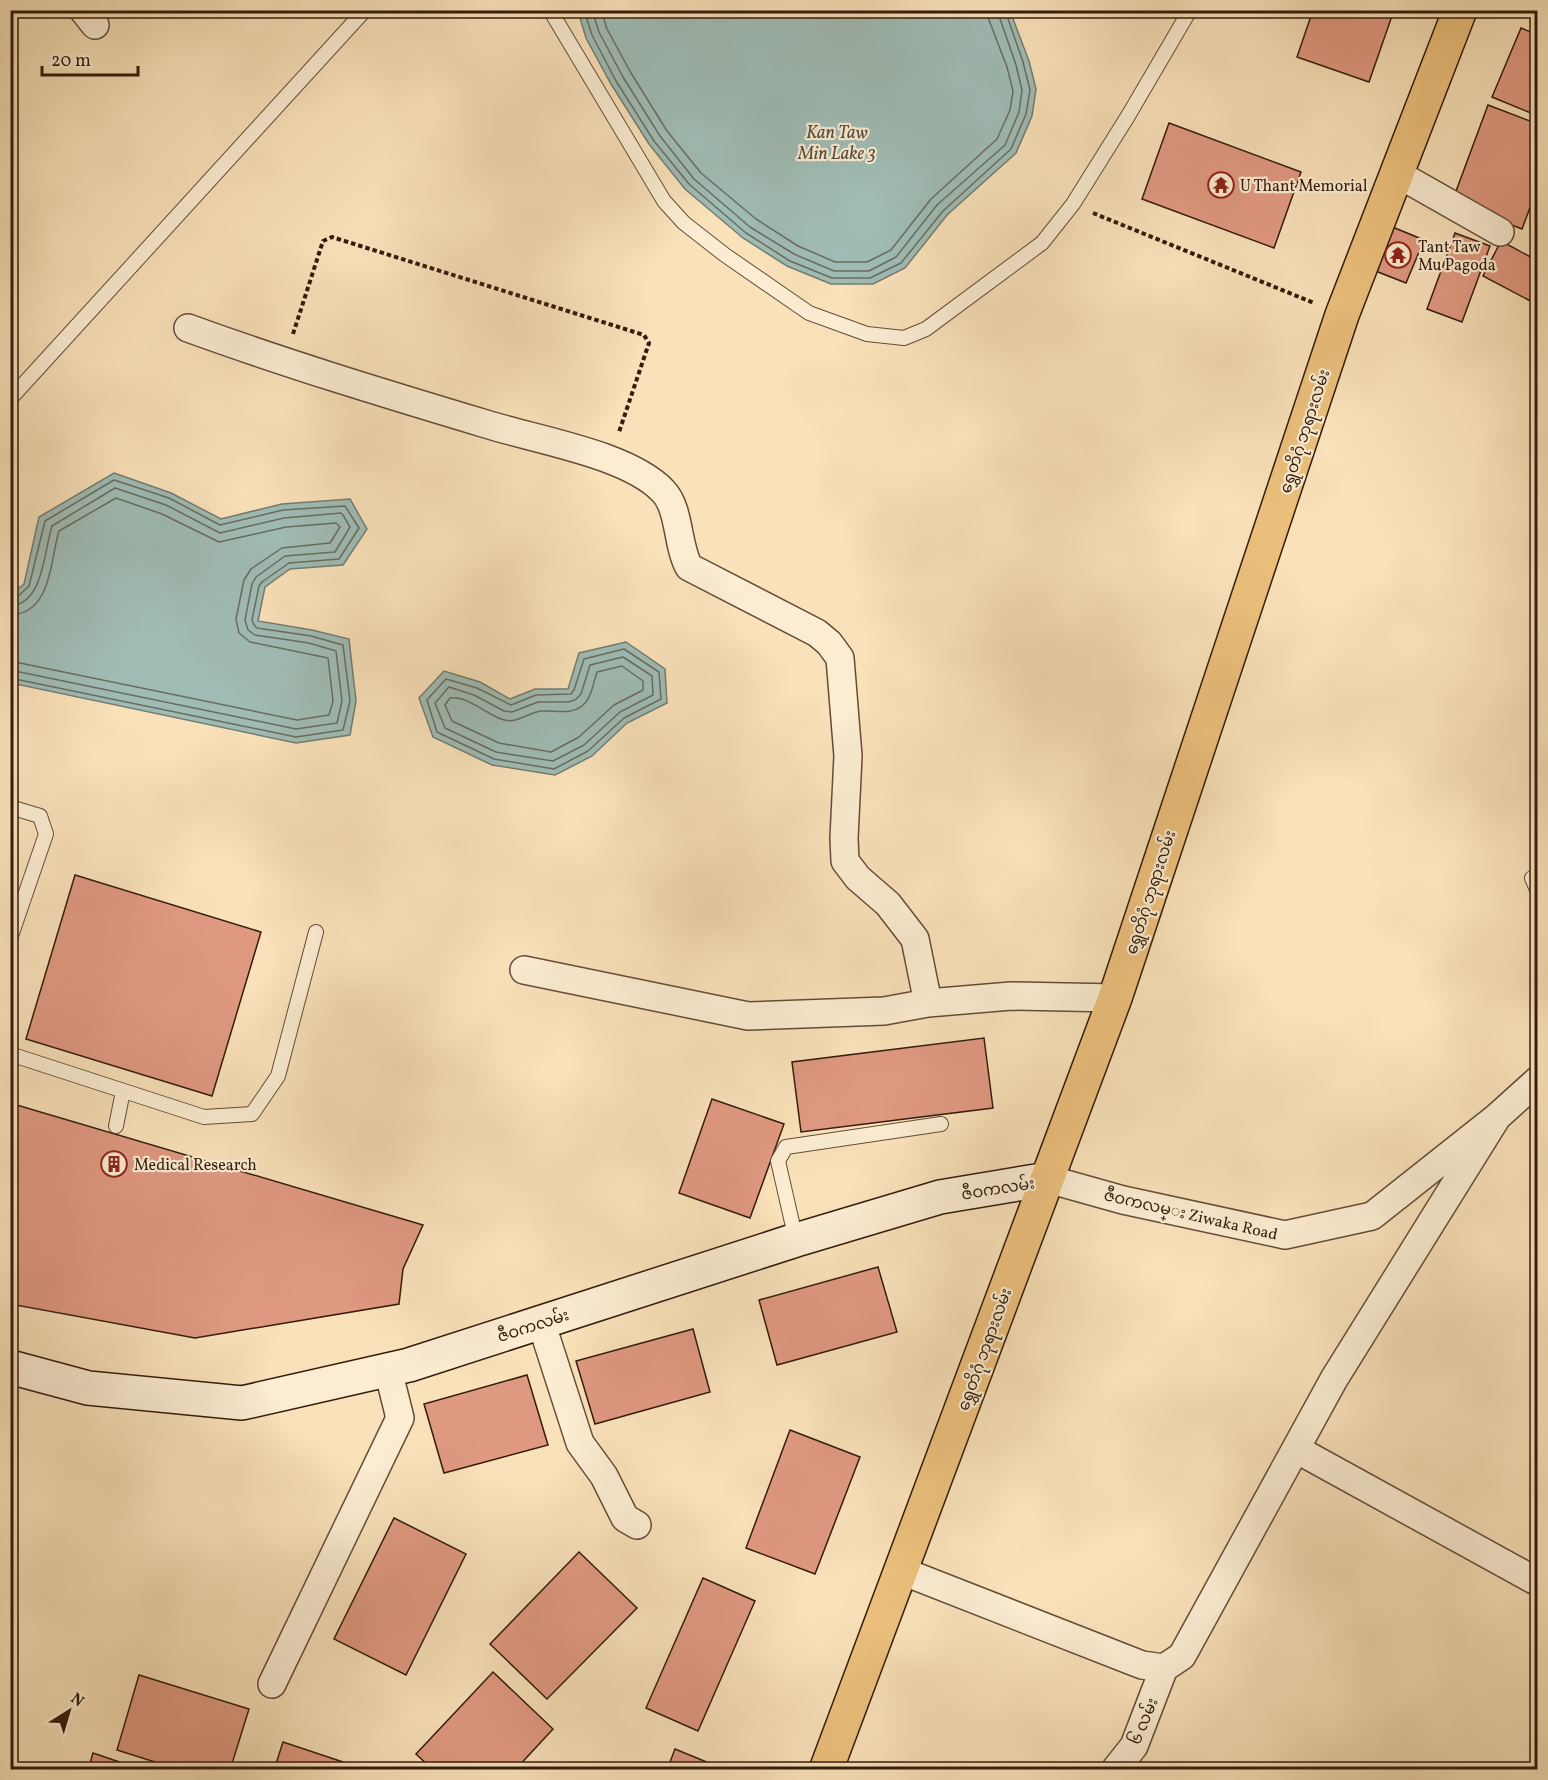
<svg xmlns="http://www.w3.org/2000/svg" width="1548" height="1780" font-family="Vollkorn,'Noto Sans Myanmar',serif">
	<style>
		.water { fill: #9fbcb5; stroke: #747c71; stroke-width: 1.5 }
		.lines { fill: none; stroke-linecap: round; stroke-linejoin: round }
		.shore { stroke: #696c60; stroke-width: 1.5 }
		.building { fill: #e09981; stroke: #331c0c; stroke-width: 1.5 }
		.lane-casing { stroke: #644d37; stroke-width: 16 }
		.street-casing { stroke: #644d37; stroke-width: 30 }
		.secondary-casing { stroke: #331c0c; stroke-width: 36 }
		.primary-casing { stroke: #331c0c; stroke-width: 36 }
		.path { stroke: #331c0c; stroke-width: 4; stroke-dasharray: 4.5 3; stroke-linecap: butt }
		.lane { stroke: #fbecd2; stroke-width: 14 }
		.street { stroke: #fbecd2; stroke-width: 27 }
		.secondary { stroke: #fbecd2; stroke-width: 33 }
		.primary { stroke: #ecc07c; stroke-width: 33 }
		.labels { text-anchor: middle; stroke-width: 4.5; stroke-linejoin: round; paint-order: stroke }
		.poi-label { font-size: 16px; fill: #331c0c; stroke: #fbecd2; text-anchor: start }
		.street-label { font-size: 16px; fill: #331c0c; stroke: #fbecd2 }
		.water-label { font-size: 18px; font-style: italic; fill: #534c3f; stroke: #fbecd2 }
	</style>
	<rect width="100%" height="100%" fill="#f9e1b9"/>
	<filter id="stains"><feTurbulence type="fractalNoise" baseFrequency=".00333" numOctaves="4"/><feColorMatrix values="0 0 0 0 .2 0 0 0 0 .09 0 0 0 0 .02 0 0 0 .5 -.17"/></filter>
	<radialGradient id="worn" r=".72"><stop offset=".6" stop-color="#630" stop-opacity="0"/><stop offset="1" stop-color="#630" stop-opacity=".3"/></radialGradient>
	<!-- water -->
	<path class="water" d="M578 11H1010L1029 61 1036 89 1032 116 1016 153 947 215 905 268 873 284H831L787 266 743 238 685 189 649 144 611 84 586 38Z
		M114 473 171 493 221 519 282 504 350 499 367 529 343 565 290 569 265 587 258 621 312 630 349 639 356 701 350 735 296 743 11 683V594L24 584 39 517Z
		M626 642 665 669 667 703 627 723 592 756 555 775 492 765 433 737 419 698 444 671 480 682 510 699 535 689H568L579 653Z"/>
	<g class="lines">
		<!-- shore -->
		<path class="shore" d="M584 10 592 35 616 81 654 141 689 184 746 233 790 261 832 278H870L901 263 943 211 1011 149 1026 114 1030 90 1023 62 1005 10
			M592 10 599 32 623 77 660 136 694 179 750 227 794 254 834 271H869L896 257 937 205 1005 145 1019 112 1022 90 1016 65 997 10
			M601 10 607 29 631 73 667 131 701 173 756 219 798 246 835 262H867L891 250 931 199 997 139 1010 110 1013 91 1007 67 989 20 988 10
			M10 599 16 598 29 586 45 521 114 480 169 498 220 525 283 510 345 506 359 528 339 559 289 563 262 582 259 586 252 620 254 625 257 628 311 636 343 645 350 701 343 730 296 737 10 678
			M10 606C44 604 44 550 52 526L115 488 166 505 220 533 284 518 341 513 343 515 350 527 335 552 285 556 256 577 252 584 245 620 248 630 255 635 309 643 336 651 342 701 337 723 296 729 10 670
			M10 615C52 614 50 560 59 531L116 498 162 514 219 542 286 527 336 523 340 527 330 543 282 548 251 569 244 580 236 619 239 633 250 642 328 658 333 701 329 715 297 720 10 661
			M624 649 659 672 661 699 624 718 588 751 554 769 494 759 437 732 427 700 446 679 477 688 511 705 536 695 571 694 574 690 584 659Z
			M623 657 652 676 653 695 620 712 584 745 553 761 496 752 445 728 435 703 449 687 474 695 504 711 512 712 538 702H568L575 700 581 694 590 665Z
			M622 666 643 681V690L614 705 579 737 551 752 499 743 452 721 445 705 450 698C468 696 485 713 501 719 516 725 527 713 541 711 555 710 571 715 582 706 592 698 593 683 597 672Z"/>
	</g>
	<!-- building -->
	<path class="building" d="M1313 10H1394L1369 82 1297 57Z
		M1521 28 1538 35V116L1492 97Z
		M1488 105 1538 124V186L1522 229 1452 202Z
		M1169 123 1301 172 1274 248 1142 199Z
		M1390 226 1424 240 1406 283 1373 270Z
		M1455 233 1490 246 1462 322 1427 309Z
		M1501 241 1538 261V298L1534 303 1483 276Z
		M75 875 261 932 212 1096 26 1039Z
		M984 1038 993 1108 801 1132 792 1062Z
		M712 1099 784 1124 750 1218 679 1193Z
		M10 1103 423 1225 403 1269 399 1304 195 1338 10 1304Z
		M878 1267 897 1332 777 1365 759 1300Z
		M693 1329 710 1392 595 1424 576 1361Z
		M527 1375 548 1445 444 1473 424 1404Z
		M790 1430 860 1457 815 1574 746 1548Z
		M394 1518 466 1554 406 1675 334 1639Z
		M579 1552 637 1608 547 1699 490 1644Z
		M703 1578 755 1601 698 1731 646 1708Z
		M493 1672 553 1729 515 1770H433L416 1754Z
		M139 1675 249 1709 230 1770H180L117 1750Z
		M283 1742 367 1770H274Z
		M675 1749 726 1770H667Z
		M93 1753 143 1770H88Z"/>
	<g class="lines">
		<!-- lane casing -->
		<g class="lane-casing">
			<path id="lane" d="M550 10 664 201 684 223 725 255 809 313 867 334 904 338 926 329 1042 243 1073 204 1128 116 1190 10
				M10 399 365 10
				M10 807 40 816 46 834 10 939
				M1532 878 1538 892
				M10 1054 204 1117 252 1114 278 1076 316 932
				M116 1126 123 1091
				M796 1240 778 1161 786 1147 941 1124"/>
		</g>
		<!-- street casing -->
		<g class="street-casing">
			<path id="street" d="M83 10 95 25
				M1396 173 1500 232
				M188 328C287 364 386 394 486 424 536 440 628 454 663 491 680 508 677 546 689 567L817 633 829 643 840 658 848 756 844 838 845 861 858 878 888 904 915 939 928 1003
				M524 970 748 1016 884 1011 928 1003 1011 996 1115 998
				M1048 1179 1123 1200 1285 1235 1372 1216 1497 1117 1538 1080
				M541 1322 580 1443 604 1476 625 1518 637 1525
				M1296 1449 1534 1580
				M902 1571 1142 1665 1164 1668 1182 1656 1334 1379 1497 1117
				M272 1684 400 1418 388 1370
				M1115 1770 1134 1746 1164 1668"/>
		</g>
		<!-- secondary casing -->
		<g class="secondary-casing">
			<path id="secondary" d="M10 1367 88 1388 242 1403 409 1365 796 1240 940 1197 1048 1179"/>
		</g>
		<!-- primary casing -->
		<g class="primary-casing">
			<path id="primary" d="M826 1770 1115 998 1342 315 1460 10"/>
		</g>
		<!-- path -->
		<path class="path" d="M1093 213 1314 303
			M293 334 323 241 332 237 644 335 649 343 619 432"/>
		<!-- lane -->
		<use href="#lane" class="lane"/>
		<!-- street -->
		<use href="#street" class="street"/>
		<!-- secondary -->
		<use href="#secondary" class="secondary"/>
		<!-- primary -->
		<use href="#primary" class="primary"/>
	</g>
	<!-- icons -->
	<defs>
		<g id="temple-ring" transform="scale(1.35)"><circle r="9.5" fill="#fbecd2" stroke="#8f2418" stroke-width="1.5"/><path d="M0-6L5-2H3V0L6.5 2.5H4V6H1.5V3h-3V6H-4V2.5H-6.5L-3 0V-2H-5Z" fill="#8f2418"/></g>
		<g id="building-ring" transform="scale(1.35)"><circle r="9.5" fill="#fbecd2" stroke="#8f2418" stroke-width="1.5"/><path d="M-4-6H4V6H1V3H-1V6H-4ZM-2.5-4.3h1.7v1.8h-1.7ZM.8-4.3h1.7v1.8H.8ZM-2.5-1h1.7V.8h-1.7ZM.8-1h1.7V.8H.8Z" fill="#8f2418"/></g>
	</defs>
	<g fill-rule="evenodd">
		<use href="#temple-ring" x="1221" y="185"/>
		<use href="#temple-ring" x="1398" y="255"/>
		<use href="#building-ring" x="114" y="1164"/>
	</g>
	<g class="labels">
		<!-- poi labels -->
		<g class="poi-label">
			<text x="1240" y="191">U Thant Memorial</text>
			<text x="1418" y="252">Tant Taw<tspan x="1418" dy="18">Mu Pagoda</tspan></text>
			<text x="134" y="1170">Medical Research</text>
		</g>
		<!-- street labels -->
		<g class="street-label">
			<text transform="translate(1304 431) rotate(-72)" y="6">ရွှေတိဂုံ ဘုရားလမ်း</text>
			<text transform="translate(1150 892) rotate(-72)" y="6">ရွှေတိဂုံ ဘုရားလမ်း</text>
			<text transform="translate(998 1188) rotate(-9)" y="6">ဇီဝကလမ်း</text>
			<text transform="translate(1191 1214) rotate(13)" y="6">ဇီဝကလမ္း Ziwaka Road</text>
			<text transform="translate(533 1325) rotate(-18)" y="6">ဇီဝကလမ်း</text>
			<text transform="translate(984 1349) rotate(-70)" y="6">ရွှေတိဂုံ ဘုရားလမ်း</text>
			<text transform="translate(1143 1721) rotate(-67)" y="6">၆ လမ်း</text>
		</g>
		<!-- water labels -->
		<g class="water-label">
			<text x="837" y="138">Kan Taw<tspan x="837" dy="21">Min Lake 3</tspan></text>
		</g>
	</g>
	<!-- margin -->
	<rect width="1548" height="1780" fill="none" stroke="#f9e1b9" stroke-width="36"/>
	<rect x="12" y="12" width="1524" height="1756" fill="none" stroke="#331c0c" stroke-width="3"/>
	<rect x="18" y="18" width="1512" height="1744" fill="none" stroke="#331c0c" stroke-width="1.5"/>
	<!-- north arrow -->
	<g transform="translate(69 1711) rotate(37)" stroke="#fbecd2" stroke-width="4.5" paint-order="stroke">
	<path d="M0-4.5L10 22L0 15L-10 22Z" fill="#331c0c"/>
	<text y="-9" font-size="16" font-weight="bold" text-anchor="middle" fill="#331c0c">N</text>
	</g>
	<!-- scale -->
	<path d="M42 66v9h96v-9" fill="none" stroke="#331c0c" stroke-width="3"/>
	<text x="51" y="66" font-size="18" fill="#331c0c" stroke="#fbecd2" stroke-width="4.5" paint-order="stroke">20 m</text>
	<rect width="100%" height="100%" filter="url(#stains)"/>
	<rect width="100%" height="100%" fill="url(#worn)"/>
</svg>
